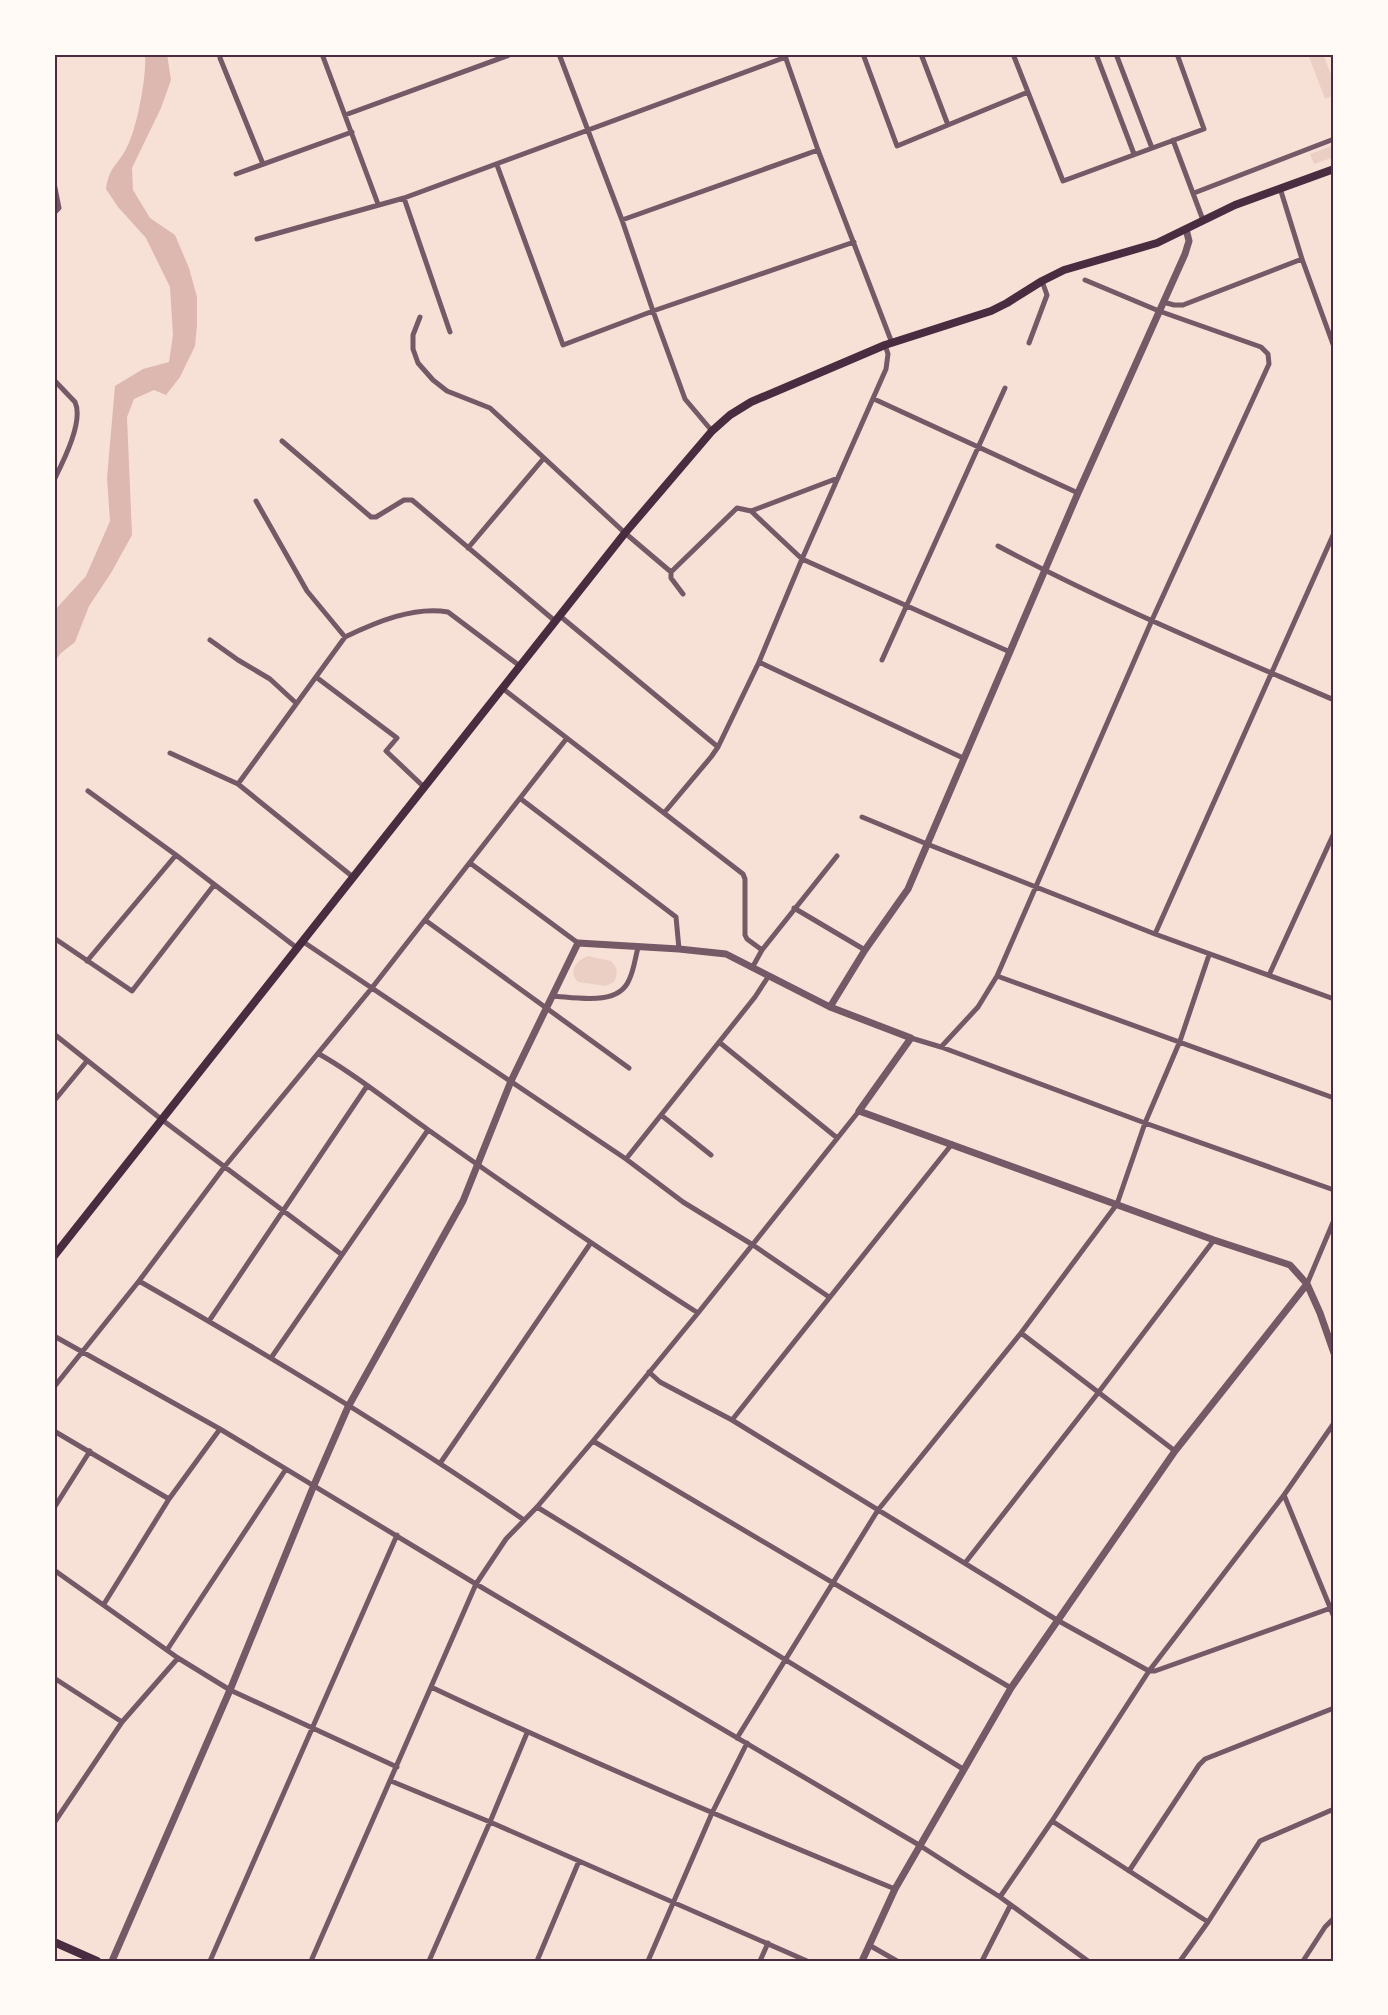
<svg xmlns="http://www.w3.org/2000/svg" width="1388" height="2015" font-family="Mulish,sans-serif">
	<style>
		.green { fill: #ebcfc5 }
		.water { fill: #dcb8b0 }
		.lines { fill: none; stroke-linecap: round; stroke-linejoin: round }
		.minor { stroke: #755966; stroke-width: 5 }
		.tertiary { stroke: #755966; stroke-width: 7 }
		.secondary { stroke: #4a2c40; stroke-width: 8 }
		.neatline { fill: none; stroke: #4a2c40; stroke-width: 2 }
	</style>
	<rect width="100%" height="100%" fill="#f7e1d7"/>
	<!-- green -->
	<path class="green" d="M1308 54H1323L1334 82V95L1325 99Z
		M1334 145V157L1314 164 1310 154Z
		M588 956 611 961C618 967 618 975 614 982L606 986 578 982C567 971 577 960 588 956Z"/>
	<!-- water -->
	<path class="water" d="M145 54H167L171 80 161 108 132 168 133 190 150 218 175 235 189 268 197 297V325L195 346 180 377 166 395 154 390 134 399 127 417 132 535 111 573 89 606 75 642 61 653 54 662V611L86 576 110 521 107 478 115 386 143 369 169 362 173 335 170 287 146 238 118 207 106 189C110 164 118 166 127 147 137 128 147 75 145 54Z"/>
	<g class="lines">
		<!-- minor -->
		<path class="minor" d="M221 54 220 58 263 164
			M322 54 378 204
			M559 54 622 220 653 311 685 399 712 431
			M863 54 897 146 1028 92
			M921 54 948 125
			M1013 54 1063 181 1204 129 1177 54
			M1096 54 1134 154
			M1116 54 1152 148
			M785 56 818 150 892 343
			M345 115 512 54
			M1173 140 1203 220
			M497 165 563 345 653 311 854 242
			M236 174 352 132
			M54 183 59 208 54 213
			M1280 188 1302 259 1334 347
			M1194 193 1334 139
			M404 198 450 332
			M622 220 818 150
			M257 239 404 198 786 57
			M1163 302 1174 305H1183L1302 259
			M420 317 413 335V349L418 363 433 380 447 391 490 408 625 533 671 572V578L683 594
			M1029 343 1047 295 1042 281
			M54 380 75 402C84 421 63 462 54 480
			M874 399 1078 493
			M282 441 371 517H376L404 500H412L555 621
			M256 501 307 591 345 637
			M751 511 802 559 1010 652
			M998 546C1107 604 1221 651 1334 700
			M468 548 544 458
			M671 572 737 508 751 511 838 478
			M560 616 718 747
			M210 640 238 660 270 679 296 703
			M882 660 1005 388
			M759 662 963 758
			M316 677 397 738 386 751 424 787
			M502 688 743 874 745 879V935L747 939 762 950
			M170 753 238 784 353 877
			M238 784 345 637C376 622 414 606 448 612L520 666
			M88 791 176 855 297 948
			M521 799 676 917 679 949
			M664 813 711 757 718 747 759 662 802 559 886 369 888 354 885 345
			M862 817 927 844 1155 934 1334 999
			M470 863 578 943
			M794 908 865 950
			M425 920 629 1068
			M1155 934 1334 533
			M54 938 132 991 214 885
			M302 941 626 1159 683 1202 753 1245 829 1297
			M87 961 176 855
			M752 968 762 950 837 856
			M1269 975 1334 833
			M997 976 1334 1098
			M552 996C574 997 618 1007 629 980 634 970 635 958 638 948
			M54 1034 161 1119 341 1254
			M911 1038 941 1047 1145 1123 1334 1190
			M719 1042 836 1137
			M941 1047 978 1007 997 976 1152 620 1269 364 1268 354 1261 347 1159 311 1085 280
			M319 1054C357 1075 391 1104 427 1129 516 1192 606 1254 698 1313
			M54 1101 87 1061
			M661 1115 711 1155
			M626 1159 755 997 768 977
			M139 1281C270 1356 400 1434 524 1520
			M1307 1284 1334 1220
			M209 1321 367 1086
			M1021 1333 1175 1451
			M54 1336 220 1429 476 1584 919 1845 1000 1897 1088 1961
			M271 1358 428 1130
			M649 1372 660 1382 732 1420 1057 1620 1149 1671H1155L1331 1608
			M54 1387 139 1281 225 1166 371 989 567 738
			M732 1420 952 1144
			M54 1431 169 1499
			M593 1441 1011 1688
			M441 1462 590 1244
			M1284 1495 1334 1617
			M537 1507 963 1769
			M54 1508 90 1451
			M965 1563 1098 1393 1214 1240
			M54 1570 178 1658 230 1690 397 1767
			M104 1604 169 1499 220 1429
			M167 1650 286 1469
			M54 1678 122 1722
			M431 1687C583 1759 739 1825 895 1889
			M737 1738 878 1510 1021 1333 1117 1204 1145 1123 1180 1041 1209 955
			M391 1781 490 1822 807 1961
			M1052 1821 1208 1922
			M54 1823 122 1722 178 1658
			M1129 1871 1199 1765 1205 1759 1334 1708
			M1000 1897 1052 1821 1149 1671 1284 1495 1334 1423
			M869 1945 897 1961
			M210 1961 397 1535
			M311 1961 476 1584 506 1539 537 1507 593 1441 698 1313 859 1111
			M429 1961 490 1822 527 1733
			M537 1961 579 1861
			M648 1961 712 1813 747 1743
			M760 1961 768 1943
			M982 1961 1010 1906
			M1180 1961 1208 1922 1260 1841 1334 1809
			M1303 1961 1325 1927 1334 1918"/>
		<!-- tertiary -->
		<path class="tertiary" d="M830 1007 865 950 908 889 1078 493 1185 254 1189 241 1186 229
			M112 1961 230 1690 314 1485 348 1407 463 1201 511 1081 578 943 679 949 726 954 830 1007 911 1038 859 1111 1214 1240 1290 1265 1307 1284 1320 1313 1334 1353
			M862 1961 895 1889 1011 1688 1175 1451 1307 1284"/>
		<!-- secondary -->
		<path class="secondary" d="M54 1256 625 533 712 431 730 415 751 402 885 345 991 311 1007 303 1042 281 1064 270 1157 243 1235 205 1334 169
			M54 1942 97 1961"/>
	</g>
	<!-- border -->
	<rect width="1388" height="2015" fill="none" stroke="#fffaf5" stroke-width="111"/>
	<rect x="56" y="56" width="1276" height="1904" class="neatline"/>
</svg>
